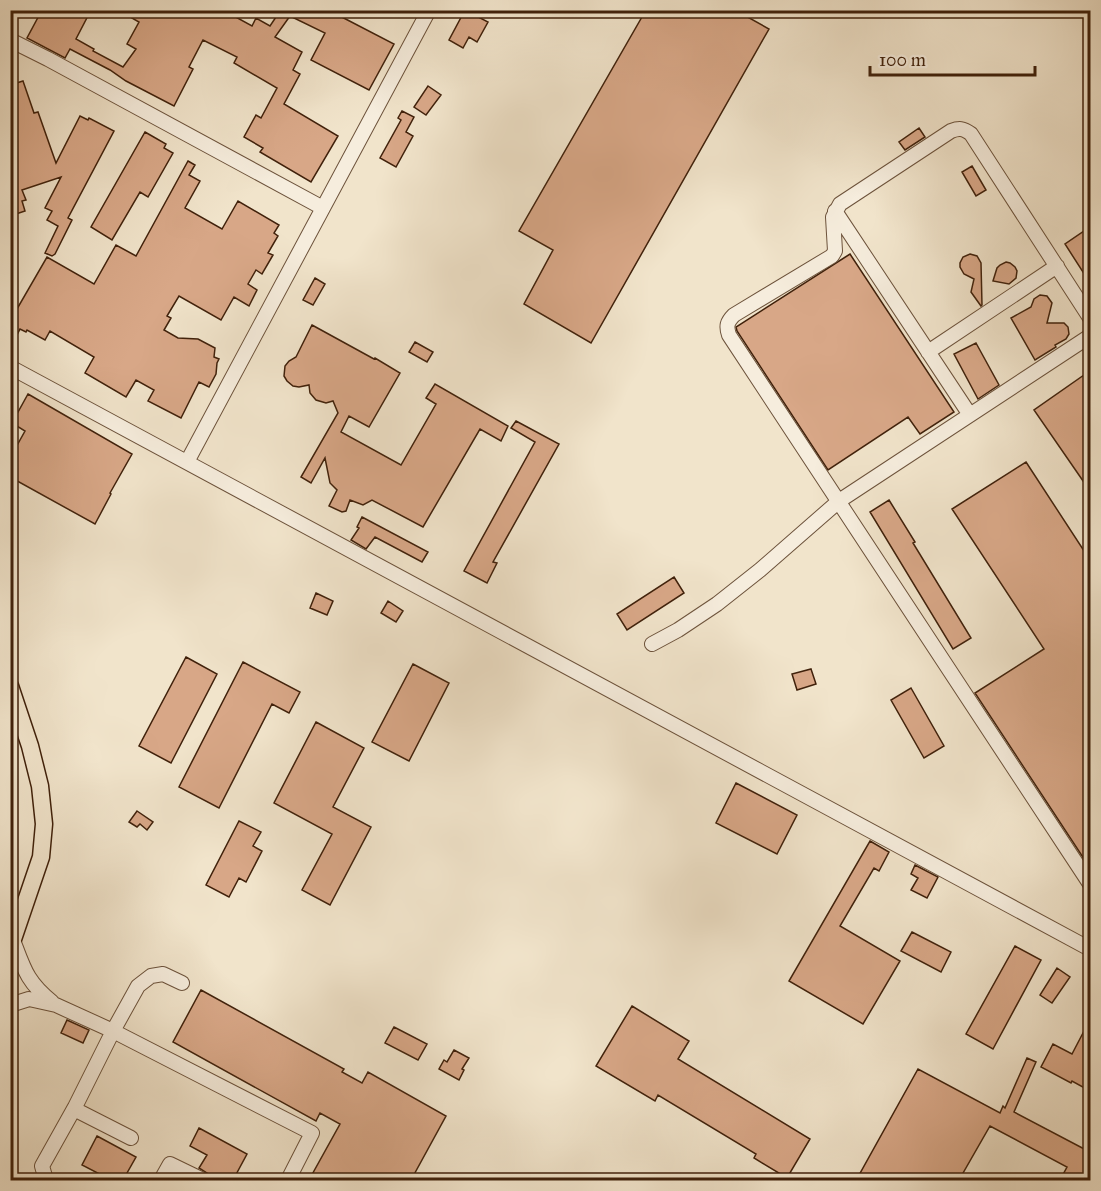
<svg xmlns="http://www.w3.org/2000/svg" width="1101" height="1191" font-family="'IM FELL Great Primer',serif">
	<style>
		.building { fill: #d8a787; stroke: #40210b; stroke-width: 1.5 }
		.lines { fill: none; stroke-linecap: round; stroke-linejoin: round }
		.minor-casing { stroke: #6c523b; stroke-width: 16 }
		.major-casing { stroke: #40210b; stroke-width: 19 }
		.minor { stroke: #f6eddd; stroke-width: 14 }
		.major { stroke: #f1e4cb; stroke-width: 16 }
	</style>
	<rect width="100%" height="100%" fill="#f1e4cb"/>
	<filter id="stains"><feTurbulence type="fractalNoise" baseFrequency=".00333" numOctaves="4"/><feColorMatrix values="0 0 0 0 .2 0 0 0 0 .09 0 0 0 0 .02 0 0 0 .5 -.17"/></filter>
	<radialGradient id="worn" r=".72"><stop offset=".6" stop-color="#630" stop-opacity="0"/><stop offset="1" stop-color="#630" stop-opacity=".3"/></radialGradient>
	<!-- building -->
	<path class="building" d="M42 10H91L76 39 94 49 93 51 123 67 136 49 127 44 139 22 118 10H223L252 26 256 18 270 26 280 11 279 10H337L336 14 394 44 369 90 311 60 325 33 290 16 275 37 302 52 293 70 300 74 284 104 338 136 311 182 260 152 263 148 244 137 256 115 261 118 277 88 234 63 237 57 203 40 189 67 193 69 174 106 126 81 110 70 70 49 65 58 27 38Z
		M465 10 488 22 477 42 469 37 463 48 449 40Z
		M646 10H735L769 29 591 343 524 304 553 250 519 231Z
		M23 81 34 113 38 112 56 163 80 116 88 120 89 118 114 131 68 218 72 220 55 254 52 256 45 253 58 226 47 220 52 211 45 208 61 177 22 190 26 200 22 201 25 211 10 216V85Z
		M428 86 441 95 426 115 414 107Z
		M402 111 414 117 406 132 413 136 396 167 380 158 401 120 398 118Z
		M919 128 925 137 905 150 899 142Z
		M145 132 166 144 164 148 173 153 148 197 140 192 112 240 91 227Z
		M188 161 195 165 189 175 200 181 185 208 222 229 238 201 279 225 274 233 278 236 268 253 273 255 262 274 256 270 248 284 257 290 249 306 234 297 221 320 179 296 167 316 171 318 164 330 178 338 198 339 215 348 214 357 219 359 217 363 216 374 209 387 199 382 181 418 148 401 154 390 136 380 126 397 85 373 94 357 50 331 45 340 27 330 26 332 20 329 17 335 10 331V321L47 257 94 284 116 245 136 256Z
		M972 166 986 190 976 196 962 172Z
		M1090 227V283L1065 244Z
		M850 254 954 412 920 434 908 417 828 470 737 331 736 327Z
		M970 254 977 256 981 263 982 305 981 306 971 292 974 279 964 274 960 267V263L963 257Z
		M1006 262 1010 263 1015 267 1017 271 1016 278 1009 284 993 281 997 268 1000 265Z
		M315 278 325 284 313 305 303 300Z
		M1040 295 1047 296 1052 303 1047 323H1064L1068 327 1069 334 1066 339 1055 345 1056 347 1035 360 1011 318 1031 307 1034 299Z
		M312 325 374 359 375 358 400 373 369 427 349 416 341 432 401 465 436 404 426 398 435 384 508 426 501 441 480 429 423 527 372 500 363 505 350 500 346 511 342 512 329 506 337 490 330 483 325 458 311 483 301 477 338 413 333 401 326 403 316 400 310 393 309 385 299 387 293 386 287 381 284 376 285 366 289 361 296 357Z
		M415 342 433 352 427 362 409 352Z
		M976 343 999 385 978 399 954 354Z
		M1084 375 1090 384V491L1034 410Z
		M28 394 132 454 110 493 111 494 95 524 10 477V458L25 431 12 423Z
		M516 421 559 444 493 562 497 563 487 583 464 571 535 442 511 428Z
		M1026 462 1090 560V868L975 693 1044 649 952 509Z
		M889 500 915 542 913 543 971 638 953 649 870 512Z
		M362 517 428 552 422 562 375 537 366 549 351 540 359 528 357 527Z
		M674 577 684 593 627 630 617 614Z
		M316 593 333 601 327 615 310 608Z
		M388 601 403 611 396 622 381 613Z
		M186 657 217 674 171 763 139 746Z
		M243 662 300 692 289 713 272 704 219 808 179 787Z
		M413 664 449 683 409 761 372 742Z
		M811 669 816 684 797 690 792 674Z
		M911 688 944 746 924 758 891 700Z
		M316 722 364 748 333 807 371 827 330 905 302 890 332 834 274 803Z
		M736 783 797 815 777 854 716 823Z
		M137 811 153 822 147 830 140 824 137 827 129 822Z
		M239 821 261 832 253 846 262 851 246 882 239 878 229 897 206 885Z
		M870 841 889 852 879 871 874 868 840 926 900 961 863 1024 789 981Z
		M915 865 938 877 927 898 911 890 918 878 911 874Z
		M912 932 951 952 941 972 901 951Z
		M1015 946 1041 960 993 1049 966 1034Z
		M1057 968 1070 977 1052 1003 1040 995Z
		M201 990 344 1069 342 1072 362 1083 368 1072 446 1116 411 1180H309L340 1124 320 1113 316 1121 173 1042Z
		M632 1006 689 1041 678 1059 810 1139 787 1178 754 1158 756 1154 658 1095 655 1101 596 1066Z
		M67 1020 89 1030 83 1043 61 1033Z
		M394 1027 427 1044 418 1060 385 1043Z
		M1084 1031 1090 1035V1091L1072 1081 1071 1083 1041 1067 1053 1044 1072 1054Z
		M454 1050 469 1058 462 1069 464 1070 459 1080 439 1069 444 1060 447 1062Z
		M1027 1058 1036 1062 1014 1112 1090 1152V1174L1087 1180H1060L1067 1167 990 1126 959 1180H864L858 1177 918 1069 1000 1113 1003 1106 1005 1108Z
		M199 1128 247 1154 233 1180H213L210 1175 199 1168 207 1155 190 1146Z
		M97 1136 136 1157 123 1180H111L82 1165Z"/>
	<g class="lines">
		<!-- minor casing -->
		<g class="minor-casing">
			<path id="minor" d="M10 40 48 59 323 208
				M835 211 970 415
				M1090 318 971 134C963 128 959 128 951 131L840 204 833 217 835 251 832 256 734 315C727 322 726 326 729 335L1090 884
				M928 352 1057 266
				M10 367 1090 949
				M187 462 429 10
				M652 644 678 630 717 604 760 570 839 501 1090 336
				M13 940C24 969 27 982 52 1002
				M10 1005 29 999 56 1005 113 1031 312 1133 288 1180
				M74 1109 131 1138
				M46 1180 42 1166 75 1107 113 1031 138 986 151 976 163 974 182 983
				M161 1180 170 1164 203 1180"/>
		</g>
		<!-- major casing -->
		<g class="major-casing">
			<path id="major" d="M10 686 30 746 40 786 44 824 41 857 10 948"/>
		</g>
		<!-- minor -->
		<use href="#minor" class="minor"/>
		<!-- major -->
		<use href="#major" class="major"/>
	</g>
	<!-- margin -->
	<rect width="1101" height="1191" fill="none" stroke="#f1e4cb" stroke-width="36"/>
	<rect x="12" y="12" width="1077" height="1167" fill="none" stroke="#40210b" stroke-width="3"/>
	<rect x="18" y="18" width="1065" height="1155" fill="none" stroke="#40210b" stroke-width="1.5"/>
	<!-- scale -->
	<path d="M870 66v9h165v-9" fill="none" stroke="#40210b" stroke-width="3"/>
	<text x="879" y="66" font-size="18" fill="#40210b" stroke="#f6eddd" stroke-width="4.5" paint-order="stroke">100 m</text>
	<rect width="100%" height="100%" filter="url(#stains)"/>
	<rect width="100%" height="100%" fill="url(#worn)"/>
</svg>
